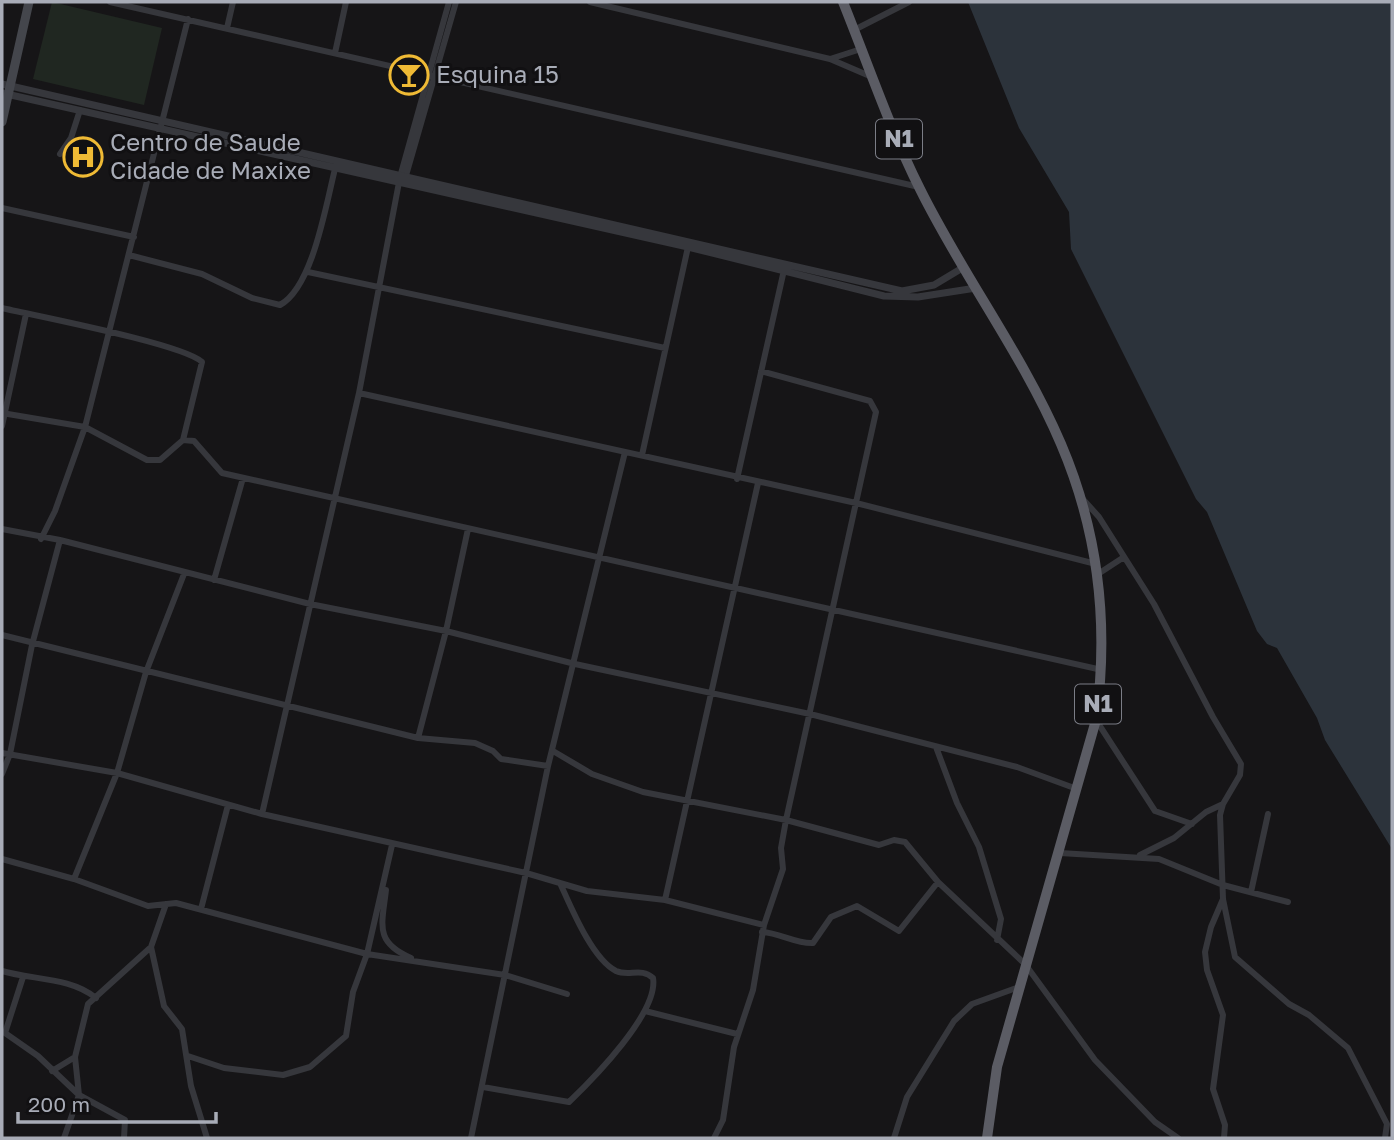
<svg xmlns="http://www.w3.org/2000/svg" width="1394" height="1140" font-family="'Golos Text',sans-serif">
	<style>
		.green { fill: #202721 }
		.water { fill: #2c333b }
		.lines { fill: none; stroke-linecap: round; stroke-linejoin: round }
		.minor { stroke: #36373c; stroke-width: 6 }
		.tertiary { stroke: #36373c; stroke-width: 7 }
		.secondary { stroke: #44464c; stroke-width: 9 }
		.trunk { stroke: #5b5c64; stroke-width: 10 }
		.labels { text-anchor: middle; stroke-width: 6; stroke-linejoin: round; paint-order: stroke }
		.shield { fill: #111012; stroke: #7b7d86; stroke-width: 2 }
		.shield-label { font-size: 23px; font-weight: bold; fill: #a8acb7 }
		.poi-label { font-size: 24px; fill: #a8acb7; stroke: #111012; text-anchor: start }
	</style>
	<rect width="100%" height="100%" fill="#161517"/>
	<!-- green -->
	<path class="green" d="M52 2 162 28 144 105 33 79Z"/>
	<!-- water -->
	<path class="water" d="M968 2H1392V849L1325 740 1317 718 1277 648 1267 644 1257 631 1207 512 1196 499 1071 249 1069 212 1019 128Z"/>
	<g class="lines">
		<!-- minor -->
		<path class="minor" d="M110 2 919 187
			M590 2 830 59 872 77
			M227 28 233 2
			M854 30 909 2
			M335 53 346 2
			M830 59 861 49
			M60 154 71 138 80 110
			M405 179 456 2
			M2 208 134 237
			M129 255 202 274 252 298 280 305C313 287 326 204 335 169
			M308 272 665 348
			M2 308C36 316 183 344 202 362L183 440 160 460H147L85 427 2 413
			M359 393 856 503 1096 564
			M2 426 26 314
			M183 440 194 441 222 473 1102 670
			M642 455 688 247
			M737 479 784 270
			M1081 497 1099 517 1154 604 1213 717 1241 764 1240 775 1223 804 1220 815 1223 899 1235 957 1289 1004 1309 1015 1348 1048 1387 1124 1385 1138
			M2 529 60 540 310 604 446 631 575 664 810 714 1017 767 1077 789
			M41 539 55 511 85 427 188 19
			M1098 574 1124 557
			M214 580 243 478
			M2 635 418 738 475 743 493 751 501 759 548 766
			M1096 720 1155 811 1192 824
			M418 738 446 631 468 529
			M936 747 957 803 979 847 1001 919 997 940
			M553 751 592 774 643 792 786 820 879 845 894 840 905 842 938 882 1025 964 1095 1060 1155 1122 1178 1138
			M2 753 117 773 262 814 526 873 587 891 665 900 764 925
			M2 774 10 754 32 645 60 540
			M262 814 359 393 400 177 449 2
			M392 845 367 954 505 975 567 994
			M1060 853 1159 859 1223 885 1288 902
			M1140 855 1174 838 1206 812 1223 804
			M2 859 74 879 148 906 176 903 367 954 353 992 346 1036 310 1067 283 1075 224 1068 188 1056
			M74 879 117 773 146 672 184 574
			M386 890C382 925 374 942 411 958
			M1251 892 1268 814
			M1223 899 1211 927 1205 952 1207 970 1223 1015 1213 1089 1225 1125 1224 1138
			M665 900 758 483
			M201 909 228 805
			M762 932C780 933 796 944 813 943L831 917 857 906 899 931 938 882
			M151 947 164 1006 182 1029 191 1086 207 1138
			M2 971C33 980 70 977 96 998
			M23 977 5 1033 38 1056 79 1095 64 1138
			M645 1011 737 1034
			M52 1071 75 1057
			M483 1087 569 1102C593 1079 659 1012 653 978 641 967 629 977 616 971 592 959 571 907 560 883
			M124 1138 125 1120 79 1095 75 1057 88 1004 151 947 166 904
			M471 1138 548 766 625 452
			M714 1138 723 1120 734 1047 753 990 764 925 783 869 781 848 786 820 876 412 870 401 761 371
			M894 1138 907 1097 954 1021 972 1004 1019 987"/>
		<!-- tertiary -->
		<path class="tertiary" d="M2 84 902 291 934 285 964 267
			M2 93 688 247 884 296 918 297 976 288"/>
		<!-- secondary -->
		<path class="secondary" d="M2 122 29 2"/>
		<!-- trunk -->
		<path class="trunk" d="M843 2C868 64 890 129 920 189 963 276 1023 355 1061 444 1099 533 1109 625 1096 720L997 1067 987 1138"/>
	</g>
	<!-- icons -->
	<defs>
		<g id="bar-ring" transform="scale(2.0125)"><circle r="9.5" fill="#111012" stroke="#efba35" stroke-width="1.5"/><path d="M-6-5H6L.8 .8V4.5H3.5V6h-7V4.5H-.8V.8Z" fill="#efba35"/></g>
		<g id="hospital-ring" transform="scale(2.0125)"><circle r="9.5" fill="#111012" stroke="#efba35" stroke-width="1.5"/><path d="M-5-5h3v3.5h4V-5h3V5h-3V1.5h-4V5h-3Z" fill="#efba35"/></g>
	</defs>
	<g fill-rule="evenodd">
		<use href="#bar-ring" x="409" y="75"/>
		<use href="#hospital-ring" x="83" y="157"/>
	</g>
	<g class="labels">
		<!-- shield labels -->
		<g class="shield">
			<rect x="876" y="119.5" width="46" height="39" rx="5"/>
			<rect x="1075" y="684.5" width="46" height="39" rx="5"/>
		</g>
		<g class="shield-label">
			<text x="899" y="147">N1</text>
			<text x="1098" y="712">N1</text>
		</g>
		<!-- poi labels -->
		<g class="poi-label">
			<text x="436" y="83">Esquina 15</text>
			<text x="110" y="151">Centro de Saude<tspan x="110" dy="28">Cidade de Maxixe</tspan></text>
		</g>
	</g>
	<!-- border -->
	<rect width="1394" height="1140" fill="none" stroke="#a8acb7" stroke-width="7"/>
	<!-- scale -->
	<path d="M18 1112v10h198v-10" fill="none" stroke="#a8acb7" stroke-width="3.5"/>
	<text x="28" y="1112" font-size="21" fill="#a8acb7" stroke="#111012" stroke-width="5" paint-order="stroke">200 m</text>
</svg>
